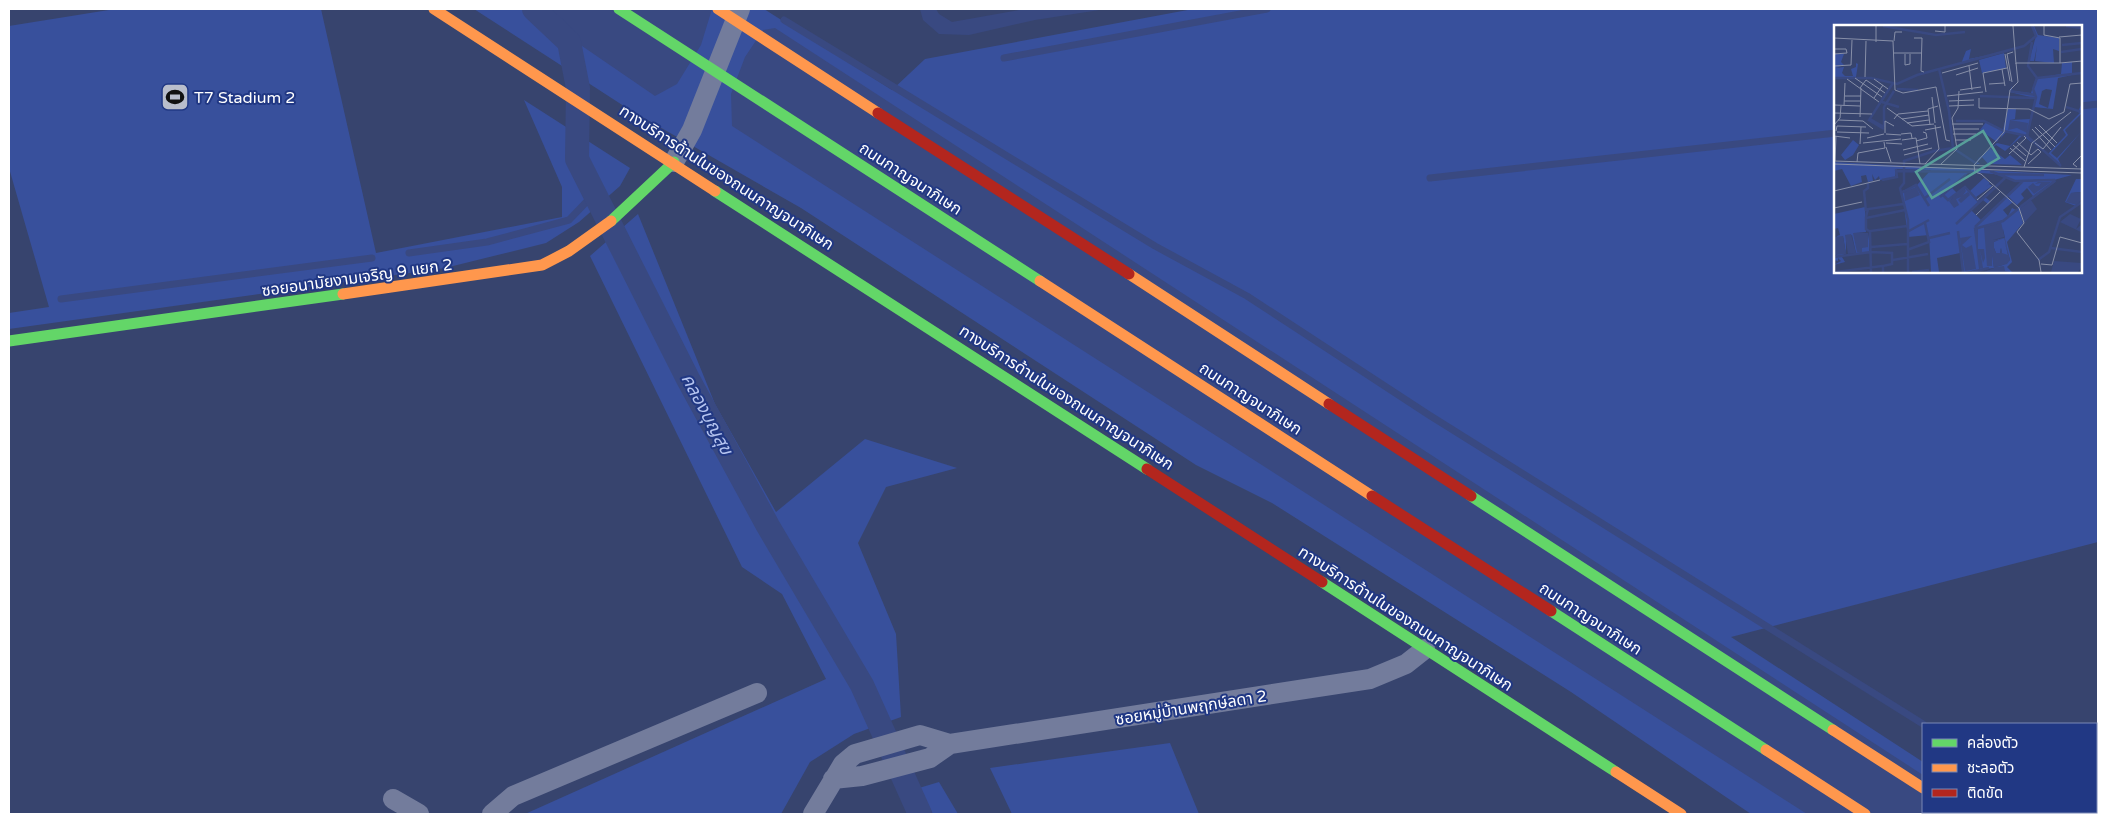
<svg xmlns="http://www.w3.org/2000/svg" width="2107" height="823" font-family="'Varela Round','Noto Sans Thai',sans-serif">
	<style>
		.green { fill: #38509c; fill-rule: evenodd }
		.water { fill: #394981 }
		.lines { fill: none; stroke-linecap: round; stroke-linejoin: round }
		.stream { stroke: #394981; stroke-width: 7 }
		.canal { stroke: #394981; stroke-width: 24 }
		.street { stroke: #737c9c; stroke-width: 20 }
		.fast { stroke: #63d668; stroke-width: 11 }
		.slow { stroke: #ff974d; stroke-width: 11 }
		.jam { stroke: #b3261e; stroke-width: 11 }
		.fast-bridge { stroke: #63d668; stroke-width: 11 }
		.slow-bridge { stroke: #ff974d; stroke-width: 11 }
		.jam-bridge { stroke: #b3261e; stroke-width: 11 }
		.labels { text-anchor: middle; stroke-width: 4; stroke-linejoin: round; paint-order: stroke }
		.poi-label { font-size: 16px; fill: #fff; stroke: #213884; text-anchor: start }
		.street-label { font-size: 16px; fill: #fff; stroke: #213884 }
		.water-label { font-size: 18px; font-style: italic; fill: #b5c4f0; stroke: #213884 }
		.inset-river { fill: none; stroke: #394981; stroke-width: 2.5 }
		.inset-road { fill: none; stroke: #878fa8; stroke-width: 1 }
		.view { fill: #579f9a; fill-opacity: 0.15; stroke: #579f9a; stroke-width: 2.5 }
		.inset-edge { fill: none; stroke: #fff; stroke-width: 2.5 }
	</style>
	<rect width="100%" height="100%" fill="#37446e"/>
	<!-- green -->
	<path class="green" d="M115 9H321L376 253 562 217V187L524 100 630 168 620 186 579 222 546 243 445 268 9 329V313L49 307 9 168V26Z
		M474 9H764L892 90 925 59 1193 9H2098V542L1731 637 1923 762V812H2000L2004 814H1751L1571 692 1272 503 1196 465 801 208 630 110ZM1836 26H2081V271H1836Z
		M638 214 715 404 776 512 865 439 957 468 886 487 858 543 896 634 901 717 854 734 810 762 781 814H525L826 679 782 594 742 567 590 256Z
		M1170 743 1199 814H1012L990 768Z
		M939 782 958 814H933L919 788Z"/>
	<!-- water -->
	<path class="water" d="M528 9H712L701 45 677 84 655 96Z
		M920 9H936L939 14 952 22 1025 9H1106L1035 20 969 35 939 34 923 20Z
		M775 28 1923 775V812H1980L1984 814H1807L732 126 731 94 745 57 763 30Z"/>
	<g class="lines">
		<!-- stream -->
		<path class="stream" d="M784 20 1155 246 1247 296 1429 415 1923 724
			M1004 58 1267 9
			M2081 106 2098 104
			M1430 178 1836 133
			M409 253 487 242 569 220 594 194
			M61 299 372 258
			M2064 812 2068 814"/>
		<!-- canal -->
		<path class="canal" d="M534 9 569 42 578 88 577 159 688 379 768 526 862 685 920 814"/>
		<!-- street -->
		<path class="street" d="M674 162 692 130 740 9
			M833 779 862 776 930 758 950 744
			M393 799 419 814
			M492 814 513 796 757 693
			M813 814 843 764 855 754 920 735 950 744 1370 679 1406 664 1425 649"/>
		<!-- fast -->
		<path class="fast" d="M715 191 1147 469
			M611 221 674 162
			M9 341 343 294
			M1322 582 1616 772"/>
		<!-- slow -->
		<path class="slow" d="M434 9 715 191
			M343 294 542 265 569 251 611 221
			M1616 772 1681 814
			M1960 812 1964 814"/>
		<!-- jam -->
		<path class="jam" d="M1147 469 1322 582"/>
		<!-- fast-bridge -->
		<path class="fast-bridge" d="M619 9 1040 281
			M1471 496 1833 730
			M1551 611 1766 750"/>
		<!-- slow-bridge -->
		<path class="slow-bridge" d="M718 9 878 113
			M1129 274 1329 404
			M1040 281 1372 496
			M1833 730 1923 788
			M1766 750 1865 814"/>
		<!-- jam-bridge -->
		<path class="jam-bridge" d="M878 113 1129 274
			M1329 404 1471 496
			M1372 496 1551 611"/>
	</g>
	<!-- icons -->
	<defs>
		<g id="stadium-square" transform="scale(1.4375)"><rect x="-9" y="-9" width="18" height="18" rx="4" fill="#b9becc" stroke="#213884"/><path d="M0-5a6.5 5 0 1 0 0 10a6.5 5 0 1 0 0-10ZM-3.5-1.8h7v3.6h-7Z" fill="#111"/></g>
	</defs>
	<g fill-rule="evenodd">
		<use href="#stadium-square" x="175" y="97"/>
	</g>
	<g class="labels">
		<!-- poi labels -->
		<g class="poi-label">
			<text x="194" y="103">T7 Stadium 2</text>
		</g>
		<!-- street labels -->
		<g class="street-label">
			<text transform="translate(727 177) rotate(33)" y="6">ทางบริการด้านในของถนนกาญจนาภิเษก</text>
			<text transform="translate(911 178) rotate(33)" y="6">ถนนกาญจนาภิเษก</text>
			<text transform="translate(357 277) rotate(-8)" y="6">ซอยอนามัยงามเจริญ 9 แยก 2</text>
			<text transform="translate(1067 397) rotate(33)" y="6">ทางบริการด้านในของถนนกาญจนาภิเษก</text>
			<text transform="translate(1251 398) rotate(33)" y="6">ถนนกาญจนาภิเษก</text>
			<text transform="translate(1406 618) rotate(33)" y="6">ทางบริการด้านในของถนนกาญจนาภิเษก</text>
			<text transform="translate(1591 618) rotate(33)" y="6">ถนนกาญจนาภิเษก</text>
			<text transform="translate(1191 707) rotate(-9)" y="6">ซอยหมู่บ้านพฤกษ์ลดา 2</text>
		</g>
		<!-- water labels -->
		<g class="water-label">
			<text transform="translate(707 414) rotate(62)" y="6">คลองบุญสุข</text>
		</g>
	</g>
	<!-- overview -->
	<g transform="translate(1834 25)">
		<rect width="248" height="248" fill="#37446e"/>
		<path d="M198 1H200L204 10 225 13V26L219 24 220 38 201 36 203 21 200 36H195L202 11ZM137 24 135 34 164 28 127 39 132 26ZM170 28 172 43 148 48 145 35ZM0 29H10L7 37 10 40 2 43 10 42 8 48 11 51H19L17 44 22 42V38L24 39 22 52H27L0 53ZM238 37V50L224 53 219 84 200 82 194 110 198 118 189 110 171 126 162 120 157 124 171 134 176 130 188 140 158 139 163 133 155 140 148 132 143 137 146 139H141L145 133 163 118 176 121 186 110 172 107 167 113 174 84H182L181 94 176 95 196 94 201 74 175 73 196 72 176 67 178 61V66L197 68 202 53 227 49 228 38ZM212 64 218 65 214 83 205 79 208 66ZM247 80V89L231 105 234 110 217 128 223 133 247 107 224 134 227 140 214 129 232 110 229 105 246 88 244 87ZM152 97 169 106 163 117 146 105ZM19 115 25 120 19 130 11 135 7 130ZM0 137 238 150 220 155 222 156 185 184 189 198 173 217 178 237 173 242 178 247H165L171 246 161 242 169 240 176 235 171 218 175 234 172 230V237L171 229 169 239 167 230 160 229H168L167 223 166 228H162L160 223V217L165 214 159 215 171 213 169 204V211L160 212 159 200 165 196 155 200 160 243 129 247 124 206 126 228 103 233 105 247H97L95 210 74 212 68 166 83 160 97 145 62 144 61 152 46 155 45 151 41 155 38 149 39 156 34 157 32 150 27 151 28 157 17 161 8 144 0 146ZM135 147 160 149 187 157 173 170 183 180 190 173 187 169 193 163 199 171 182 185 178 183 174 191 169 185 179 177 172 171 147 195 137 185 149 175 154 179 156 176 151 172 146 176 142 172 158 161 155 159 150 163 156 158 150 153 136 166 131 161 123 168 118 163ZM242 154H247V167L237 168 247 174 235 172 243 180 247 176 238 185 230 189 242 181 231 177ZM31 182 32 207 20 208 25 227H28L27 217 34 215 35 208V227L22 228 18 210 12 214V229L9 211 7 229H10L8 232 11 237 0 240 7 236 4 233V236L0 235 3 229 0 222H4L5 229 3 211 6 210 4 203 0 204V189Z" fill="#38509c" fill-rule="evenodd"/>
		<path d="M176 95 194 98 193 108 183 103 174 105ZM204 157H217L200 169 194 162 199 158 202 161H205L207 158 201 159ZM82 162 86 170 71 176 70 167ZM130 163 132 166 129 170 134 167 136 170 127 178 124 175 127 172 122 174 125 180 120 183 115 176ZM247 167V175L243 180 232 177 237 168ZM197 175 203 184 190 198 185 184ZM236 189 247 194 242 204 247 200V207L226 197ZM167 197 176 235 173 239 161 242 170 241 171 246 176 247H150L160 243 158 230V241H153L150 202ZM170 212 174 229V230L168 228 167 223 166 228H162L160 223V217L168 214 159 215ZM144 204V224H150L151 233 149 238 146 225 149 243 145 244 140 205ZM19 208H34V222L28 223V227H23ZM17 209 22 228 14 229 11 210ZM9 211 12 229 0 230V212ZM138 211 128 220 132 223 138 220 142 244 131 246 126 213ZM220 236 247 238V243L244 247H217Z" fill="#394981" fill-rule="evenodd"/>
		<path class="inset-river" d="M49 1 102 10 131 7M232 1 248 3M198 17 194 41 203 53 199 64 202 72 193 111 227 141M228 20 248 18M227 27 248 24M105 44 115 86 119 123 143 139M0 53H37L63 59 83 50 190 21 202 11 198 1M203 53 248 48M63 64 84 65M176 66 202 70M146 71 202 73M48 77 65 82M232 82 248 87M36 94 50 102M122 96H150L170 106 193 111M50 102V82L60 66M50 104 35 95 59 58M63 146 139 147M156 146 181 156 221 155M163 149 210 150M48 155 63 152 62 144M67 168 82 160 95 181M109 170 114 175 131 162 145 177M106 172 132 150M91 173 116 154M186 182 221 156M32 186 30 166 34 163V158M32 192 34 184 69 179M122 199 171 153M141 202 189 156M140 204 169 196 184 184M35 206 32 204V193L71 185M124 206 129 247M73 207 95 195M95 213 116 208M37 222 73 219M217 223 248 227M73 225 95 217 91 198M0 232 37 227 58 228V239L49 241V247M59 235 94 229M204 235 215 227 226 192 248 177M2 247 48 241M37 247 36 206 73 201M74 247V195L66 163 70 158V136L100 126 119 123M78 247 95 245M138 247 155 243"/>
		<path class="inset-road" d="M42 1V17M179 1 182 39M101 6 111 7V1M225 12 248 10M0 13 59 16 61 65 69 68 102 62 112 115 116 116M80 13H88L87 46 90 47M60 16 61 7H68M0 24H12L13 28 0 29M60 28H88M71 29V40L76 39V29M171 29 176 56M226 38 248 36M0 41 17 40 18 15M135 41 138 65M168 44 171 61M108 48 144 38M122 50 144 43M31 52 32 16M21 53 48 72M13 54 45 77M40 54 54 64M178 57 173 29 179 27M155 59 170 58M26 63 32 55 51 68M126 65 147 62M152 67 149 48 173 43M11 71H27M113 71 149 67M98 72 101 98M40 73 49 60M145 73V83L195 84 215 94 230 87 236 59 248 58M10 76H26M115 76 140 75M0 80 26 81M10 81 11 58M115 81 140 80M53 83 78 101 100 99M0 88 38 89M26 92 27 63M60 94 64 89 94 86M68 94 95 90M4 95 29 96 39 104M73 98 95 95M118 99H149M0 100 6 93 7 81M96 100 94 84 104 81M205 100 223 118M201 102 221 122M119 104H145M198 104 217 125M91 105 107 102M2 106 3 101 32 102M3 107 35 108M51 108V96L60 101M52 109 67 110M67 109 77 108 78 113M119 109H142M0 111 16 113M33 113 50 109M68 115 82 113 86 139M121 115H137M82 116 93 113 92 108 89 107M183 117 197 130 204 124M29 118 67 114M52 118 68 119M201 118 209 124 227 102M26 119 27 102M179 120 192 131M52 122 57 137M176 123 191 136M69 125 94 119M175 129 192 113 190 111M70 130 98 123M0 136 248 144M1 136 2 111M23 137 24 128 51 123 50 117M0 139 248 148M91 139 105 124 101 100M107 139 123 124 118 93 124 83 125 66M194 139 207 127 204 124M190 142 198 118 237 87M243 142 239 139 248 130M0 166 46 155M143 175 159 161M0 183 28 177M142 190 166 167M207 239 218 240 226 212 248 218M207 247 205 235 183 207 190 198 185 183 147 149 141 147 140 140 170 107 176 65 184 57 182 38H226V13L210 10V1"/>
		<path class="view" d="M149 106 165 133 98 173 82 147Z"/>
		<rect width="248" height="248" class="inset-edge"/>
	</g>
	<!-- border -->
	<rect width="2107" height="823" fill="none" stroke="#ffffff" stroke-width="20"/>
	<!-- legend -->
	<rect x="1922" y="723" width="175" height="90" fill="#213884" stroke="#7a88b5"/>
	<rect x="1932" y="739" width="25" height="8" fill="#63d668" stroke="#7a88b5"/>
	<text x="1967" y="748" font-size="15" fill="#ffffff">คล่องตัว</text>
	<rect x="1932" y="764" width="25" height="8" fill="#ff974d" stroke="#7a88b5"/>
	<text x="1967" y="773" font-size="15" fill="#ffffff">ชะลอตัว</text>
	<rect x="1932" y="789" width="25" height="8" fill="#b3261e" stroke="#7a88b5"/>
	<text x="1967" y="798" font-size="15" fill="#ffffff">ติดขัด</text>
</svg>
